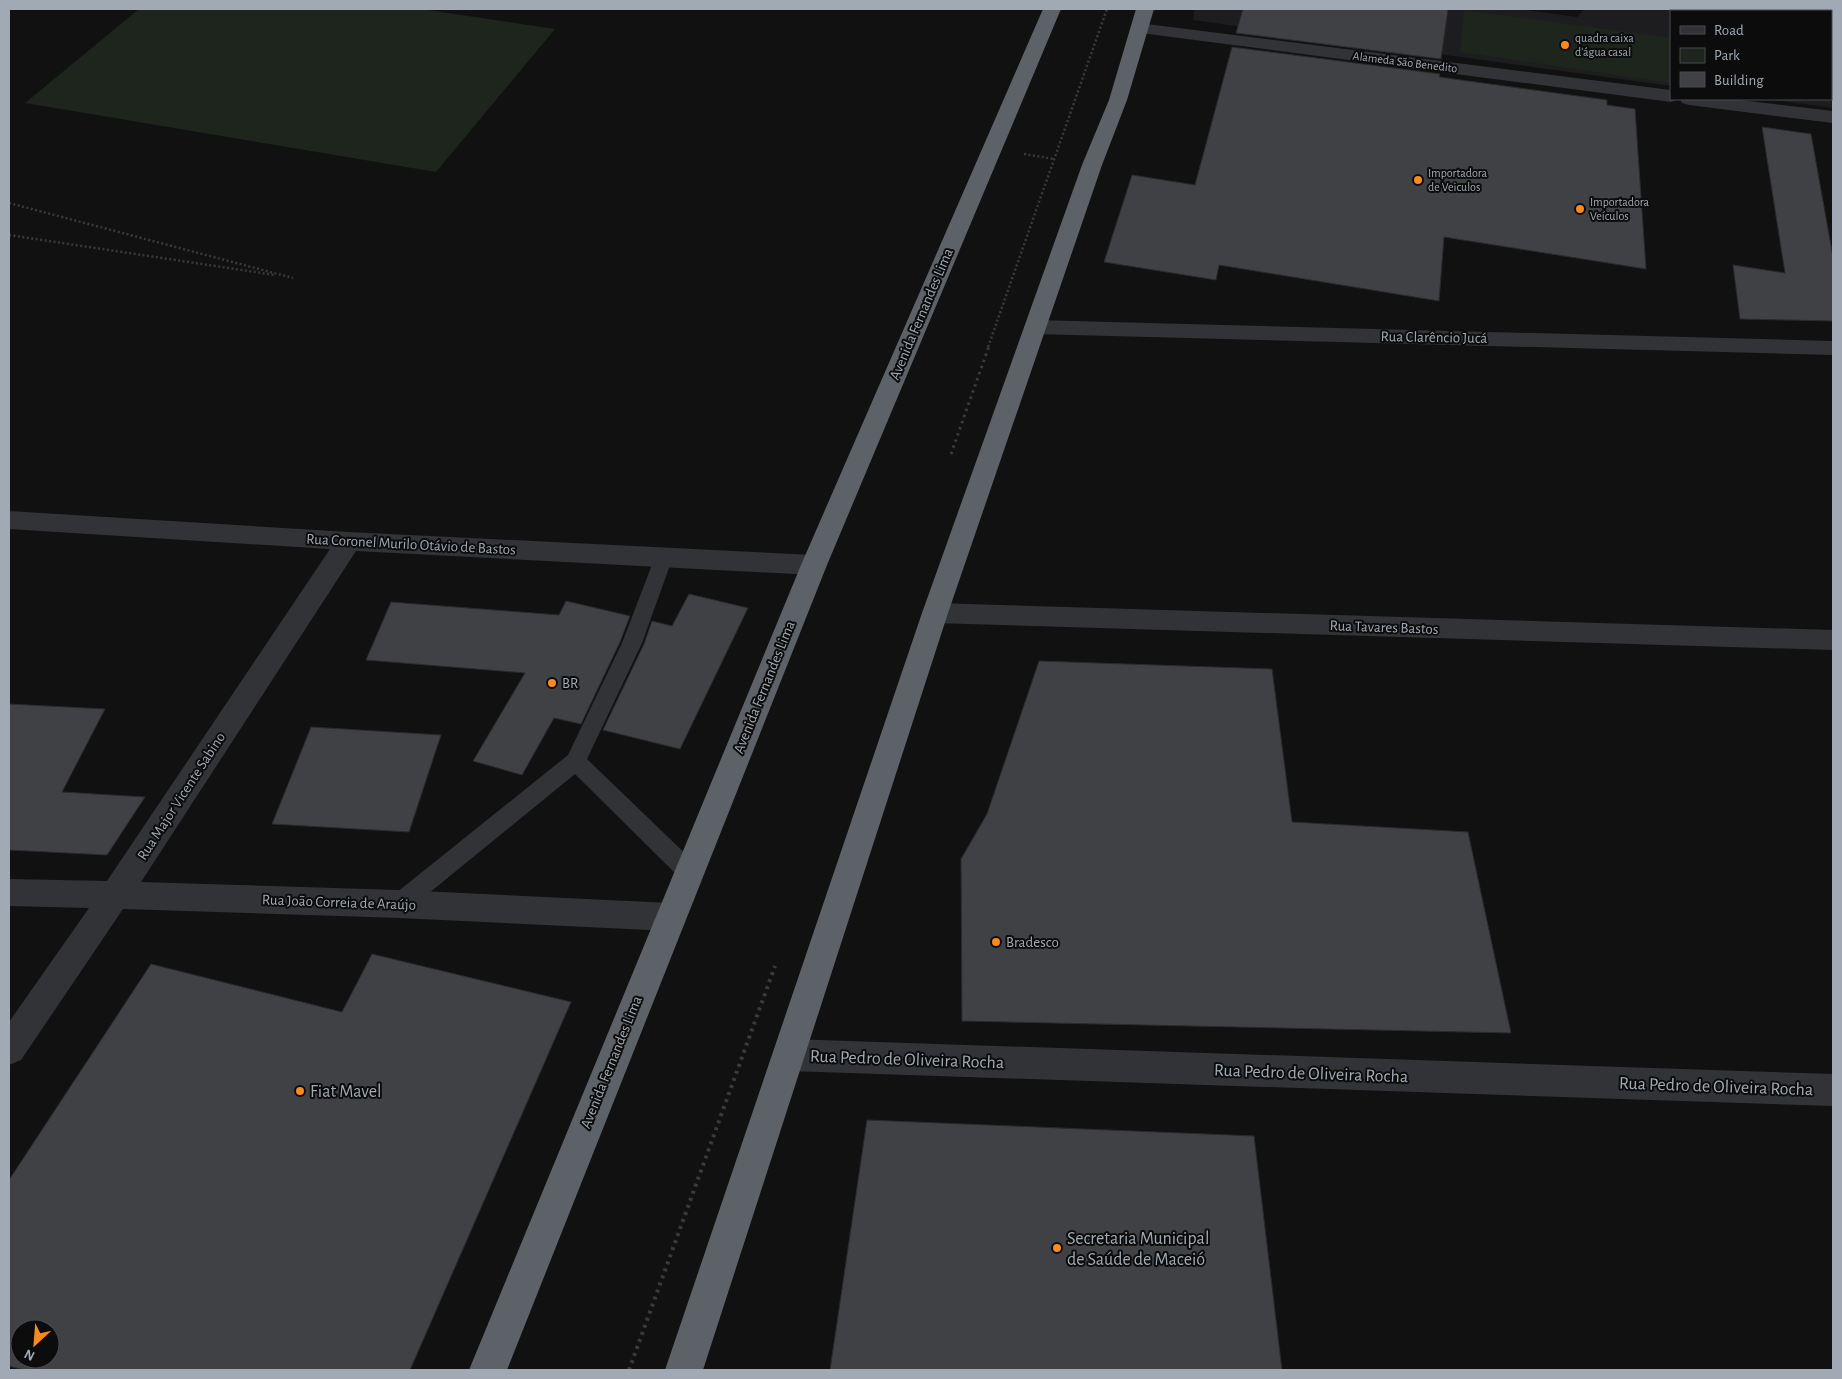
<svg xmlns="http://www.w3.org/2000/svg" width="1842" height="1379" font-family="'Alegreya Sans',sans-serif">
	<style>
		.built { fill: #1d1d1f }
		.green { fill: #1d251d }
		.building { fill: #3f4145; stroke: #2a2b2e; fill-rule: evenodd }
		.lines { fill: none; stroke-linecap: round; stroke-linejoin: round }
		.path-far2 { stroke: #373b3e; stroke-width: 2.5; stroke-dasharray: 2 2.5; stroke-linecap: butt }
		.path-far1 { stroke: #373b3e; stroke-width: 3; stroke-dasharray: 2.5 4; stroke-linecap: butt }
		.path { stroke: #373b3e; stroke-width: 4; stroke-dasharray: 3 4.5; stroke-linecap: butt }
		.lane { fill: #313337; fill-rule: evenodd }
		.street { fill: #313337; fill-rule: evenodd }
		.highway { fill: #5d6269; fill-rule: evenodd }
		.poi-dot { fill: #fa8920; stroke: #0c0c0d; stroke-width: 2 }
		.labels { text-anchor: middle; stroke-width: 4; stroke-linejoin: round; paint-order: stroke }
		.far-poi-label { font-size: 12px; fill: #a1aab4; stroke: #0c0c0d; text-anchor: start }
		.far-street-label { font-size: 12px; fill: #a1aab4; stroke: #0c0c0d }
		.street-label { font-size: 15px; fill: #a1aab4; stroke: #0c0c0d }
		.poi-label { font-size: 15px; fill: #a1aab4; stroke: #0c0c0d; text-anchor: start }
		.near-street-label { font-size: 18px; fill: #a1aab4; stroke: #0c0c0d }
		.near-poi-label { font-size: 18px; fill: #a1aab4; stroke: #0c0c0d; text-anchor: start }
	</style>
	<rect width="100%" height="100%" fill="#111112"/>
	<!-- built -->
	<path class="built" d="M1195 9H1518L1577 17 1585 9H1782L1784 11H1671V86L1193 20Z
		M1831 73 1833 76V108L1767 99H1831Z"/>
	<!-- green -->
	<path class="green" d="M139 9H421L555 29 436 172 25 103Z
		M1464 10 1671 38V83L1460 52Z"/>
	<!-- building -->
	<path class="building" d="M1243 9H1448L1441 59 1236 33Z
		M1232 47 1440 74 1439 77 1607 100V105L1635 109 1646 269 1444 237 1439 301 1219 265 1216 280 1104 262 1132 175 1195 185Z
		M1762 127 1811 134 1833 257V321L1740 319 1733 265 1785 273Z
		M689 594 748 608 680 749 603 730 644 644 652 621 672 626Z
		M566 601 630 616 620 642 581 724 554 718 522 775 473 761 525 673 366 660 391 602 559 615Z
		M1039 661 1272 669 1292 822 1468 832 1511 1033 962 1021 961 859 987 814Z
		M9 704 105 709 62 792 145 797 107 855 9 850Z
		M311 727 441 735 409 832 272 824Z
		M372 954 571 1002 410 1370H24L9 1366V1180L151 964 342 1012ZM20 1329H50V1359H20Z
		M867 1120 1254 1136 1282 1370H830Z"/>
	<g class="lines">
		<!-- path-far2 -->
		<path class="path-far2" d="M1024 154 1054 159
			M9 203 293 278
			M9 235 275 275
			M988 347 1107 9"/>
		<!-- path-far1 -->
		<path class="path-far1" d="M951 454 989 346"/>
		<!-- path -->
		<path class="path" d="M629 1370 775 966"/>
		<!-- lane -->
		<path class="lane" d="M664 550 671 552 673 557 642 643 587 759 696 864 699 871 696 878 688 881 680 878 575 774 407 911 399 914 391 911 388 904 391 897 568 755 622 643 655 557 657 552Z"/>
		<!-- street -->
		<path class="street" d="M1787 9H1805L1807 11H1789Z
			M1139 23 1671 90V99H1678L1671 102 1133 32 1130 28 1133 24Z
			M1831 47H1833V60H1831Z
			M1680 99H1732L1833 111V123L1689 105 1682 103Z
			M1035 320 1833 341V355L1035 334 1027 332 1024 327 1027 322Z
			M9 511 349 532 814 555 823 558 827 565 823 572 814 575 356 551 141 882 399 890 670 903 681 907 685 917 681 927 670 931 399 918 123 909 21 1060 9 1065V1022L89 908 9 906V879L107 881 330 549 9 529Z
			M935 603 1833 630V650L935 623 926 620 922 613 926 606Z
			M790 1039 1833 1074V1106L790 1071 778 1066 774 1055 778 1044Z"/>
		<!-- highway -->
		<path class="highway" d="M1043 9H1061L827 565 507 1370H469L801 565Z
			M1136 9H1154L1127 100 1102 165 948 613 703 1370H665L922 613 1082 165 1109 100Z"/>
	</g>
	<!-- markers -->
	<g class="poi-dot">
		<circle cx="1565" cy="45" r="5"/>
		<circle cx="1418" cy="180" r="5"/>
		<circle cx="1580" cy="209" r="5"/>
		<circle cx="552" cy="683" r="5"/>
		<circle cx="996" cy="942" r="5"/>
		<circle cx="300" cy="1091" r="5"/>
		<circle cx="1057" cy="1248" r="5"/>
	</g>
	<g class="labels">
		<!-- far-poi labels -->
		<g class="far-poi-label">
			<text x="1575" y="42">quadra caixa<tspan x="1575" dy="14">d'água casal</tspan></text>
			<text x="1428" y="177">Importadora<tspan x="1428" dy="14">de Veiculos</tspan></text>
			<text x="1590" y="206">Importadora<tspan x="1590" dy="14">Veículos</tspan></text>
		</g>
		<!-- far-street labels -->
		<g class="far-street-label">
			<text transform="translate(1405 62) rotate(7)" y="4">Alameda São Benedito</text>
		</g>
		<!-- street labels -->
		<g class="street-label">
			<text transform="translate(921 314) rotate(-67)" y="5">Avenida Fernandes Lima</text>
			<text transform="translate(1434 337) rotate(1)" y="5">Rua Clarêncio Jucá</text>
			<text transform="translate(411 544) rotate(3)" y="5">Rua Coronel Murilo Otávio de Bastos</text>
			<text transform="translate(1384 627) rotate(2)" y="5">Rua Tavares Bastos</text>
			<text transform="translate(764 687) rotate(-68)" y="5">Avenida Fernandes Lima</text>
			<text transform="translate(181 796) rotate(-57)" y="5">Rua Major Vicente Sabino</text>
			<text transform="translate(339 902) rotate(2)" y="5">Rua João Correia de Araújo</text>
			<text transform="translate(611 1062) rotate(-68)" y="5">Avenida Fernandes Lima</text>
		</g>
		<!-- poi labels -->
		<g class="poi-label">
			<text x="562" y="688">BR</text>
			<text x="1006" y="947">Bradesco</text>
		</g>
		<!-- near-street labels -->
		<g class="near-street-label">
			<text transform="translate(907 1059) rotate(2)" y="6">Rua Pedro de Oliveira Rocha</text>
			<text transform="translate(1311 1073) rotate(2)" y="6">Rua Pedro de Oliveira Rocha</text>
			<text transform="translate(1716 1086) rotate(2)" y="6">Rua Pedro de Oliveira Rocha</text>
		</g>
		<!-- near-poi labels -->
		<g class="near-poi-label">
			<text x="310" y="1097">Fiat Mavel</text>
			<text x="1067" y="1244">Secretaria Municipal<tspan x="1067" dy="21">de Saúde de Maceió</tspan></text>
		</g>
	</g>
	<!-- border -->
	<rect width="1842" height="1379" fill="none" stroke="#a1aab4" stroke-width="20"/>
	<!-- legend -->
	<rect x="1670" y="10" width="162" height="90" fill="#0c0c0d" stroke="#484b50"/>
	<rect x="1680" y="26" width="25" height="8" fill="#313337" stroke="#484b50"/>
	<text x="1714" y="35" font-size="15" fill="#a1aab4">Road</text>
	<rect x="1680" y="48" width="25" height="15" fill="#1d251d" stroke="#484b50"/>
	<text x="1714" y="60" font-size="15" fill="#a1aab4">Park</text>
	<rect x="1680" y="72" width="25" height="15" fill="#3f4145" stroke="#484b50"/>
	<text x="1714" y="85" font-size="15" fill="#a1aab4">Building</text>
	<!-- north arrow -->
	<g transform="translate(35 1344) rotate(206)"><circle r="24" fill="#0c0c0d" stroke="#484b50"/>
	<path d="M0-4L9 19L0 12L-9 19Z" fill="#fa8920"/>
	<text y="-8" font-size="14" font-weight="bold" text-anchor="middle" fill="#a1aab4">N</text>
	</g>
</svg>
